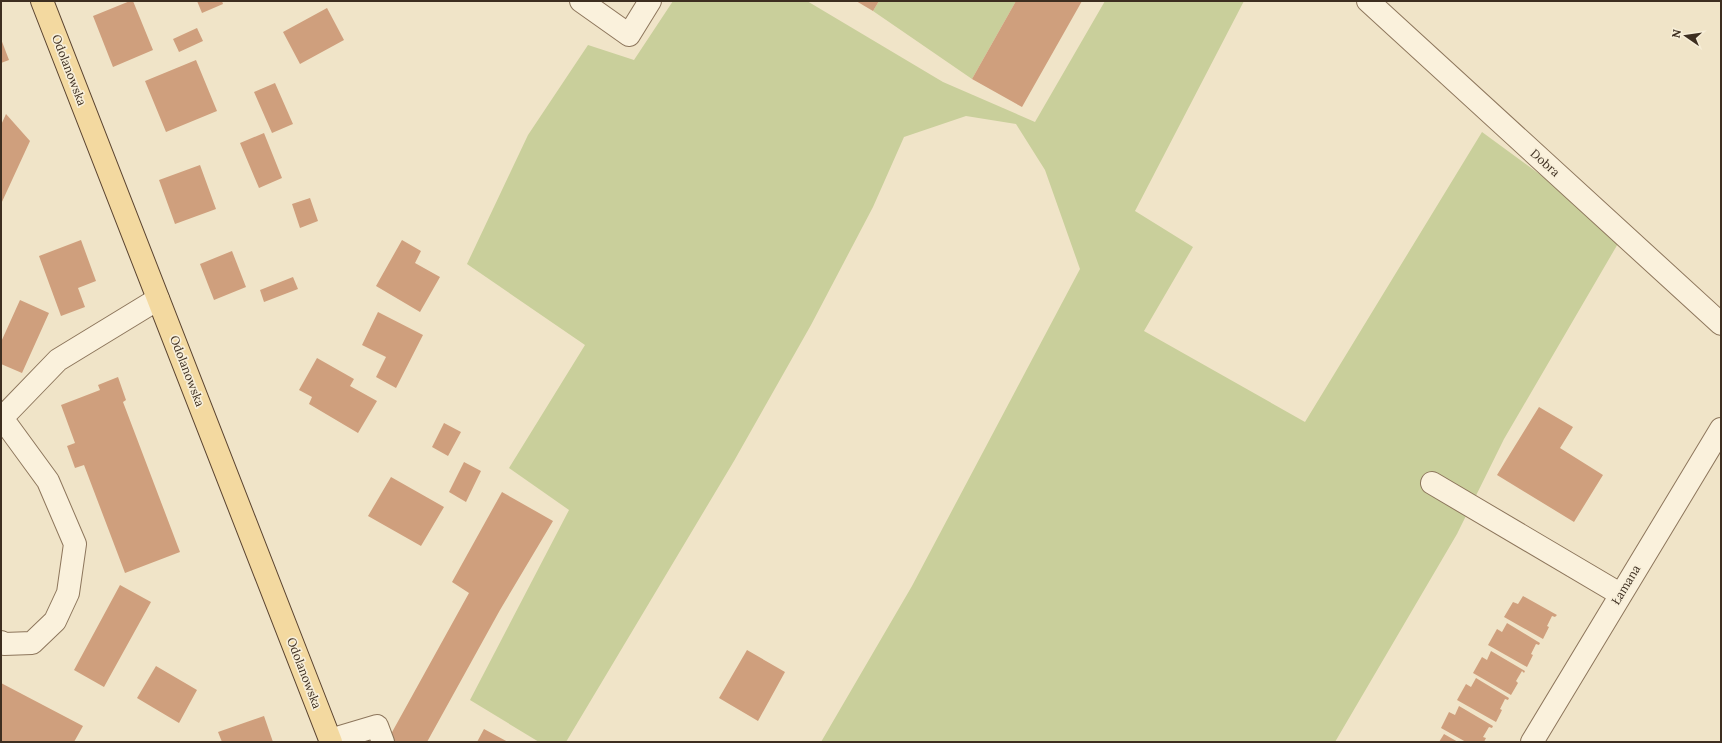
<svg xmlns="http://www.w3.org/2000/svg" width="1722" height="743" font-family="Lora,serif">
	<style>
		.green { fill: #c9cf9b }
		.building { fill: #cf9f7d }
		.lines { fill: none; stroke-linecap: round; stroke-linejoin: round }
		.minor-casing { stroke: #8d765c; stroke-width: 24 }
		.major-casing { stroke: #5b4430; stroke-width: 24 }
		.minor { stroke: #faf1dc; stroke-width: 22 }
		.major { stroke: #f3d9a0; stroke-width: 22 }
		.labels { text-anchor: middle; stroke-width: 3.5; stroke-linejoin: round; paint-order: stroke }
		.street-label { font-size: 12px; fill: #3d2e20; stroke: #f7eed8 }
	</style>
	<rect width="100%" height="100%" fill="#f0e4c8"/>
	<!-- green -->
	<path class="green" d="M673 1H807L943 82 1035 122 1105 1H1244L1135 211 1193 247 1144 331 1305 422 1482 132 1623 235 1504 439 1457 534 1335 742H821L912 586 1080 269 1045 170 1016 124 966 116 904 137 873 207 811 325 734 461 566 742H539L470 700 569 510 509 468 585 345 467 264 528 135 588 45 634 60Z
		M879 1H1016L972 79 873 11Z"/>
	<!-- building -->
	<path class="building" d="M130 1H133L153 50 113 67 93 16Z
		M197 1H222L223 4 202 13Z
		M856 1H879L873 11Z
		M1016 1H1082L1022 107 972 79Z
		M327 8 344 40 300 64 283 32Z
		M197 28 203 41 179 52 173 39Z
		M1 39 9 60 1 63Z
		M196 60 217 111 166 132 145 81Z
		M275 83 293 124 272 133 254 92Z
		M6 114 30 141 1 204V125Z
		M264 133 282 178 259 188 240 143Z
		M200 165 216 209 175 224 159 180Z
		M310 198 318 221 300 228 292 204Z
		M81 240 96 281 78 288 85 307 61 316 39 256Z
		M402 240 421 251 415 263 440 277 420 312 376 286Z
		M232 251 246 287 214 300 200 264Z
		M293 277 298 289 264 302 260 290Z
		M20 300 49 313 22 373 1 364V342Z
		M378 312 423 335 396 388 376 377 386 357 362 345Z
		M317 358 354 379 350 386 377 401 358 433 309 404 312 397 299 390Z
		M118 377 126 400 123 402 180 552 125 573 84 465 75 468 67 446 75 443 61 405 100 390 98 385Z
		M1539 407 1573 427 1560 448 1603 475 1574 522 1497 475Z
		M444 423 461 432 448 456 432 447Z
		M464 462 481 471 466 502 449 492Z
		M391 477 444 507 421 546 368 516Z
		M502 492 553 521 500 610 427 742H394L391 734 469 593 452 582Z
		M120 585 151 602 104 687 74 670Z
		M1523 596 1557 615 1555 617 1552 616 1547 626 1549 627 1543 639 1504 617 1513 602 1518 604Z
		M1507 623 1540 643 1539 645 1536 644 1531 654 1533 655 1527 667 1488 645 1497 629 1502 632Z
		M747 650 785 672 758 721 719 698Z
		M1491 651 1525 671 1524 673 1522 671 1516 681 1518 683 1511 695 1473 673 1482 657 1487 660Z
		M156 666 197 690 179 723 137 698Z
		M1476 678 1509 698 1508 700 1505 699 1500 709 1502 710 1496 722 1457 700 1466 684 1471 687Z
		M1 683 83 726 74 742H1Z
		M1459 706 1493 726 1492 728 1489 727 1483 737 1486 738 1484 742H1466L1441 728 1449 712 1455 715Z
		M264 716 273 742H222L218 732Z
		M484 729 508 742H477Z
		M1444 734 1458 742H1439Z"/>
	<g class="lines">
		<!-- minor casing -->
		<g class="minor-casing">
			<path id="minor" d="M581 1 629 35 650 1
				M1368 1 1721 324
				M1 419 58 360 158 299
				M1432 483 1620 594
				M1 642 4 644 32 643 55 621 68 593 75 544 48 481 2 418
				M330 740 377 726 383 742
				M1532 742 1721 429"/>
		</g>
		<!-- major casing -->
		<g class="major-casing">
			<path id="major" d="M42 1 331 742"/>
		</g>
		<!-- minor -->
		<use href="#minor" class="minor"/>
		<!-- major -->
		<use href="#major" class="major"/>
	</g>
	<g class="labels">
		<!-- street labels -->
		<g class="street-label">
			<text transform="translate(69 70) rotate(69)" y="4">Odolanowska</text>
			<text transform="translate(1545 163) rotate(42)" y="4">Dobra</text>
			<text transform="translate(187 371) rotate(69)" y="4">Odolanowska</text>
			<text transform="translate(1626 585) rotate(-59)" y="4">Łamana</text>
			<text transform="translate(304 673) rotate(69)" y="4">Odolanowska</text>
		</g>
	</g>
	<!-- border -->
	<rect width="1722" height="743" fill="none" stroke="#3d2e20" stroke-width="4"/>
	<!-- north arrow -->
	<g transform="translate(1686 36) rotate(283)" stroke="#f7eed8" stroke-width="3" paint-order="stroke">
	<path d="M0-3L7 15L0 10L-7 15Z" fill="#3d2e20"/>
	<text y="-6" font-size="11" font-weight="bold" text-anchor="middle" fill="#3d2e20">N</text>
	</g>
</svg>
